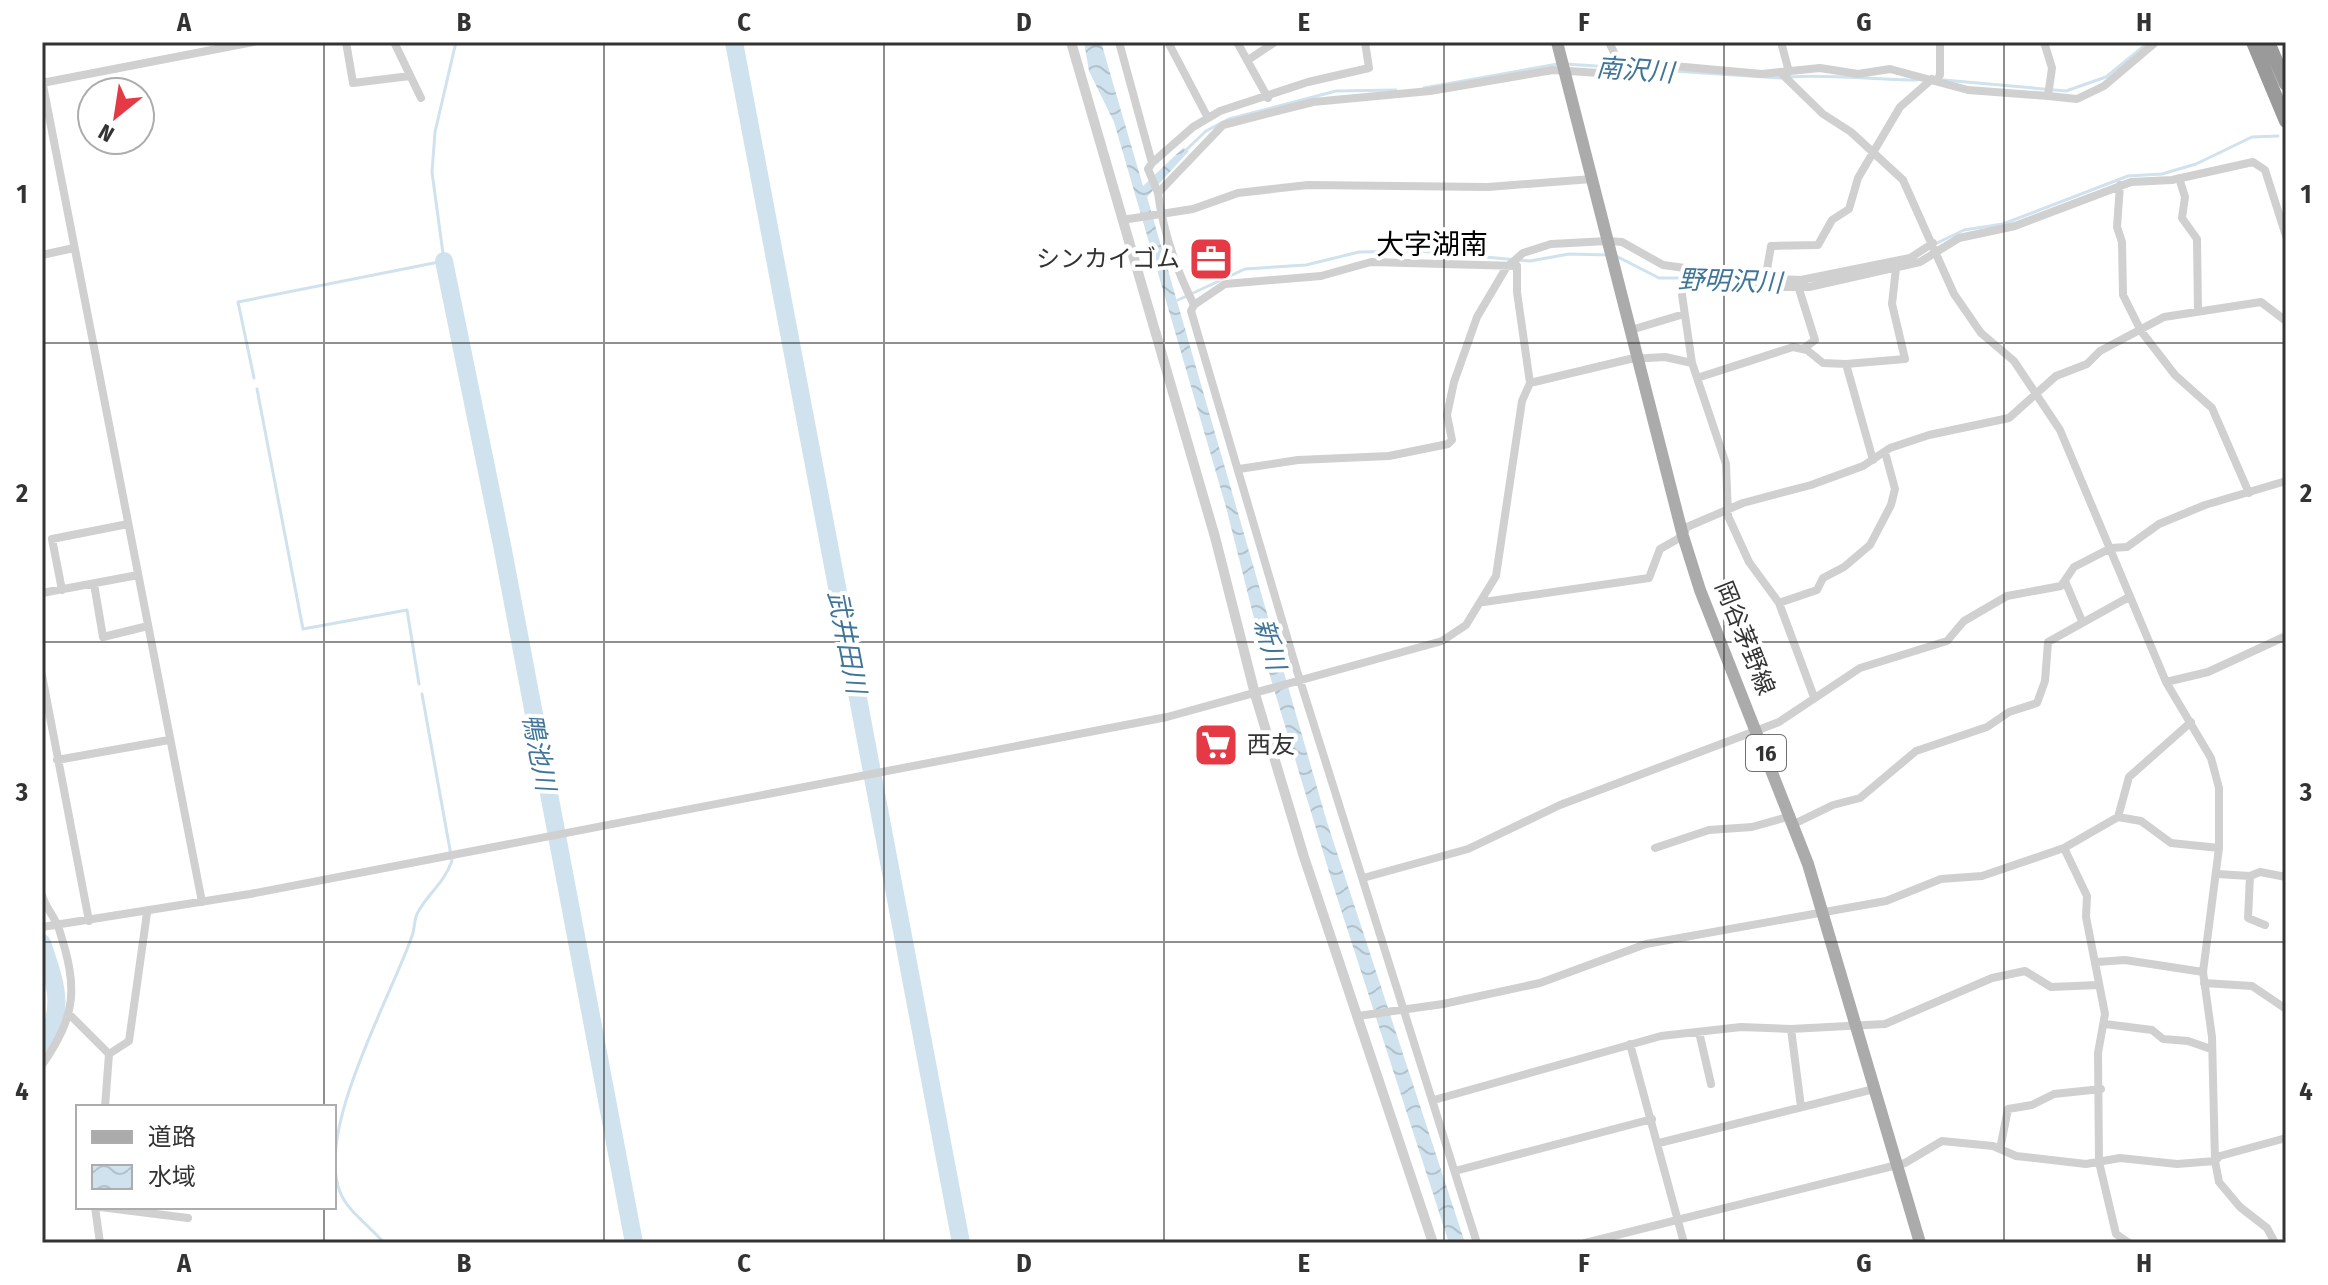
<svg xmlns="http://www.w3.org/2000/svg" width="2328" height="1285" font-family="'Fira Sans Condensed','Noto Sans JP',sans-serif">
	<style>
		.water { fill: url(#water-waves) }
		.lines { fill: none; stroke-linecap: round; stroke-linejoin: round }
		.stream { stroke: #cfe2ee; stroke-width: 3 }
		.river { stroke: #cfe2ee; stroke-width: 18 }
		.minor { stroke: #d0d0d0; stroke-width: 8 }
		.tertiary { stroke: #d0d0d0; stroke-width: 10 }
		.primary { stroke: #ababab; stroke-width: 12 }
		.motorway { stroke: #9a9a9a; stroke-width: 14 }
		.grid { fill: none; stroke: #333; stroke-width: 2; stroke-opacity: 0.55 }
		.labels { text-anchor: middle; stroke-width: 8; stroke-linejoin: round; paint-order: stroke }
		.shield { fill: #fff; stroke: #707070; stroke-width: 2 }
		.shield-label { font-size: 22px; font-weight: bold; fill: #333 }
		.poi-label { font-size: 24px; fill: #333; stroke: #fff; text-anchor: end }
		.street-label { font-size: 24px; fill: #333; stroke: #fff }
		.water-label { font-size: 26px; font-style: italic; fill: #3f7597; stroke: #fff }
		.quarter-label { font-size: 28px; fill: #000; stroke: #fff }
		.neatline { fill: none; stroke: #333; stroke-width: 3 }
		.grid-label { font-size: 26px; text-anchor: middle; font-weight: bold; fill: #333 }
	</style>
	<defs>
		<pattern id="water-waves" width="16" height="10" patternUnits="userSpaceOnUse" patternTransform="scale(2)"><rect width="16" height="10" fill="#cfe2ee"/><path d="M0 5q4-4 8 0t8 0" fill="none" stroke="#b2c2cd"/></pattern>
	</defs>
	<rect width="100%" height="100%" fill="#fff"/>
	<!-- water -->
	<path class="water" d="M1084 42H1101L1143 186 1183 148 1189 151 1147 197 1327 822 1465 1243H1449L1333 885 1261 646 1226 507 1114 122 1089 71Z"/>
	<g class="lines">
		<!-- stream -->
		<path class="stream" d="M2285 54H2286
			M1565 64 1781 78
			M1789 77C1831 74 1874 80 1917 80
			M1944 80 2066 91 2106 77 2149 42
			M1424 88 1558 64
			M1186 150 1206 131 1229 119 1336 91 1396 90
			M1935 244 1964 230 2003 224 2128 176 2162 174 2196 164 2252 137 2278 136
			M1616 256 1659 278H1691
			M1710 279 1735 278
			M1178 300 1245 269 1306 265 1359 252 1419 251 1530 261 1569 254 1609 255
			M254 378 238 302 444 261 432 172 435 132 456 42
			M257 389 303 629 407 610 419 684
			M384 1243C371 1227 348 1212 340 1192 315 1130 391 997 412 936 415 928 414 918 418 912 429 892 442 886 452 861L422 694"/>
		<!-- river -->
		<path class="river" d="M734 42 961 1243
			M444 261 502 545 634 1243
			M42 943C57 989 65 1006 42 1051"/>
		<!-- minor -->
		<path class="minor" d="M346 42 353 83 410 76
			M394 42 421 98
			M1119 42 1152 163 1193 127 1220 111 1308 82 1369 68 1365 42
			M1168 42 1208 118
			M1237 42 1268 98
			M1609 42 1618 61
			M1781 42 1789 72
			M1248 60 1275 42
			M1780 72 1823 114 1851 132 1903 180 1954 294 1981 333 2014 361 2060 430 2166 682 2211 758 2219 788V848L2203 972 2212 1037 2215 1161 2219 1182 2240 1207 2267 1228 2275 1243
			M42 80 202 902
			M1937 80 1940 75V42
			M42 83 253 42
			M2048 96 2077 99 2104 86 2156 42
			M1152 163 1148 169 1158 193
			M2179 178 2185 197 2182 218 2197 239 2198 311
			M2120 185 2117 227 2122 242 2123 295 2141 331 2175 375 2212 408 2249 493
			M1122 220 1193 209 1238 193 1308 185 1488 187 1592 179
			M42 255 74 248
			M1735 277 1801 280 1910 258 1933 243
			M1764 287 1771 246 1818 245 1832 220 1849 209 1858 178 1900 107 1932 79
			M1799 289 1815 340 1803 349
			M1631 330 1684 314
			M1692 363 1726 464 1728 516 1749 562 1779 603 1814 697
			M1846 364 1905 359 1892 304 1896 268
			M1697 378 1793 347 1807 350 1823 363 1846 364 1873 460
			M1530 383 1630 359 1665 357 1692 363 1681 288 1689 281 1764 287H1809L1920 262 1959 238 2015 226 2131 182 2172 180 2253 162 2265 170 2286 236
			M1239 469 1298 460 1389 456 1448 444 1452 440 1447 415 1454 382 1477 317 1506 268 1523 253 1551 244 1608 241 1622 242 1663 265 1736 275 1734 285
			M2065 581 2082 621
			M94 584 103 637 148 626
			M62 590 52 539 128 524
			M42 593 138 575
			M1484 602 1649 578 1660 549 1683 536 1687 527 1743 503 1811 485 1863 466 1890 448 1929 435 2009 418 2056 376 2087 364 2100 351 2164 317 2261 302 2286 321
			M1779 603 1817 590 1823 578 1844 567 1870 545 1891 505 1895 489 1885 452
			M42 675 89 921
			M2166 682 2208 672 2286 636
			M57 760 169 740
			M2118 817 2129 777 2191 722
			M1794 824 1833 805 1860 798 1916 751 1987 727 2009 712 2037 703 2045 681 2048 642 2129 597
			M1655 848 1709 830 1752 827 1791 816
			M2064 848 2087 896 2086 917 2105 1014 2098 1053 2099 1162 2116 1234 2129 1243
			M2217 874 2250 876
			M1363 878 1468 849 1560 805 1779 722 1860 668 1947 641 1964 621 2007 596 2061 586 2074 567 2111 548 2127 547 2159 524 2205 505 2286 481
			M42 895C45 907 55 917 59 929 78 988 77 1014 42 1065
			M2265 925 2248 918 2250 876 2260 872 2286 877
			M42 927 250 894 1167 717 1442 641 1466 625 1496 576 1522 401 1530 383 1517 292V266L1371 262 1321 276 1225 284 1194 305
			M2097 962 2125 960 2203 972
			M2204 983 2252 986 2286 1009
			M71 1016 109 1054
			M1358 1016 1443 1004 1540 983 1646 944 1886 901 1941 879 1982 876 2064 848 2118 817 2141 821 2171 843 2219 848
			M2105 1024 2152 1030 2163 1039 2188 1041 2211 1049
			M1791 1029 1801 1107
			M1699 1032 1711 1084
			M1630 1044 1684 1243
			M1434 1100 1661 1036 1741 1027 1791 1029 1885 1024 1992 978 2025 971 2051 987 2098 985
			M105 1107 109 1054 129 1041 147 913
			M1659 1143 1874 1089
			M2000 1149 2008 1109 2032 1105 2054 1094 2101 1089
			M1455 1171 1652 1119
			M95 1207 100 1243
			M100 1207 188 1218
			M1477 1243 1297 671 1191 311 1194 305C1177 271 1163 231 1158 193L1223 125 1313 102 1430 91 1553 70 1615 74 1618 61 1762 74 1820 68 1858 74 1890 69 1968 90 2048 96 2052 68 2044 42
			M1585 1243 1905 1163 1942 1141 1993 1146 2016 1156 2086 1164 2120 1158 2177 1164 2215 1161 2220 1156 2286 1138"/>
		<!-- tertiary -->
		<path class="tertiary" d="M1071 42 1215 537 1255 694 1304 857 1433 1243"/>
		<!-- primary -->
		<path class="primary" d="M1557 42 1683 536 1700 590 1808 864 1920 1243"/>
		<!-- motorway -->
		<path class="motorway" d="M2253 42 2286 121
			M2268 42 2286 84"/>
	</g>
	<!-- grid -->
	<path class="grid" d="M324 42V1107M604 42V1243M884 42V1243M1164 42V1243M1444 42V1243M1724 42V1243M2004 42V1243M42 343H2286M42 642H2286M42 942H2286M324 1207V1243"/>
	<!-- icons -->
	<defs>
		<g id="office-square" transform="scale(2.3)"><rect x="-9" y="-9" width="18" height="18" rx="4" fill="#e63946" stroke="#fff"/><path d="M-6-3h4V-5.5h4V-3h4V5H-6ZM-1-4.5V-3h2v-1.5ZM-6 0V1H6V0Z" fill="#fff"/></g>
		<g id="supermarket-square" transform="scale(2.3)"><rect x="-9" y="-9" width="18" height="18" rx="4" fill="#e63946" stroke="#fff"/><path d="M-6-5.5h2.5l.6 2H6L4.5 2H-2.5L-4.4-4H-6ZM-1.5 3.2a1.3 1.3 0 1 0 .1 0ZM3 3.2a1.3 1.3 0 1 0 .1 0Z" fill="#fff"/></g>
	</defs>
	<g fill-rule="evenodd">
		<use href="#office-square" x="1211" y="259"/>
		<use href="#supermarket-square" x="1216" y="745"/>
	</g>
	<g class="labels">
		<!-- shield labels -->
		<rect class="shield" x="1746" y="735" width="40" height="36" rx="6"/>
		<g class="shield-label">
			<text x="1766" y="761">16</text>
		</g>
		<!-- poi labels -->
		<g class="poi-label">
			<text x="1180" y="267">シンカイゴム</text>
			<text x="1247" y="753" text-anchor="start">西友</text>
		</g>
		<!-- street labels -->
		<g class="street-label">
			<text transform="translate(1745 638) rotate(68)" y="8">岡谷茅野線</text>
		</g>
		<!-- water labels -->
		<g class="water-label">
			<text transform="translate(1635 70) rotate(4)" y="9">南沢川</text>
			<text transform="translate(1730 281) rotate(2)" y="9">野明沢川</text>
			<text transform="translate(847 642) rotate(79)" y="9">武井田川</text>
			<text transform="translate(1270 644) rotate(74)" y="9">新川</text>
			<text transform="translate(539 752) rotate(79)" y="9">鴨池川</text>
		</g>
		<!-- quarter labels -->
		<g class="quarter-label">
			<text x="1432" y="254">大字湖南</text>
		</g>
	</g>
	<!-- border -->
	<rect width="2328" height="1285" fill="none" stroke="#ffffff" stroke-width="88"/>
	<!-- legend -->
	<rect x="76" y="1105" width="260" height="104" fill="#ffffff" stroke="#adadad" stroke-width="2"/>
	<rect x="92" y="1131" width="40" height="12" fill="#ababab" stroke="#adadad" stroke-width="2"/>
	<text x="148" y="1145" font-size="24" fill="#333333">道路</text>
	<rect x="92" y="1165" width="40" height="24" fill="url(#water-waves)" stroke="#adadad" stroke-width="2"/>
	<text x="148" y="1185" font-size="24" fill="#333333">水域</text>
	<!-- north arrow -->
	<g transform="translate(116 116) rotate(210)"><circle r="38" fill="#ffffff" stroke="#adadad" stroke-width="2"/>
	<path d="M0-6L14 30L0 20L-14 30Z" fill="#e63946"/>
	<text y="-12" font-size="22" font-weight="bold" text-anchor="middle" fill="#333333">N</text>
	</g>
	<rect x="44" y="44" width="2240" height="1197" class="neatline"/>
	<g class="grid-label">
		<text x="184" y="31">A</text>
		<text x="464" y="31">B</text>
		<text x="744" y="31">C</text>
		<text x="1024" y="31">D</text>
		<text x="1304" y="31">E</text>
		<text x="1584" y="31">F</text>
		<text x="1864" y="31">G</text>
		<text x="2144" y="31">H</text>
		<text x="22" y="203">1</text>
		<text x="2306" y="203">1</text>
		<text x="22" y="502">2</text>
		<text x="2306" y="502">2</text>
		<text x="22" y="801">3</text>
		<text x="2306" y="801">3</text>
		<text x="22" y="1100">4</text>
		<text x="2306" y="1100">4</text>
		<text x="184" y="1272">A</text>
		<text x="464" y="1272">B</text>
		<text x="744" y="1272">C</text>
		<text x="1024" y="1272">D</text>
		<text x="1304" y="1272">E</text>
		<text x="1584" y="1272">F</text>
		<text x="1864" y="1272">G</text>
		<text x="2144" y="1272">H</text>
	</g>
</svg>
